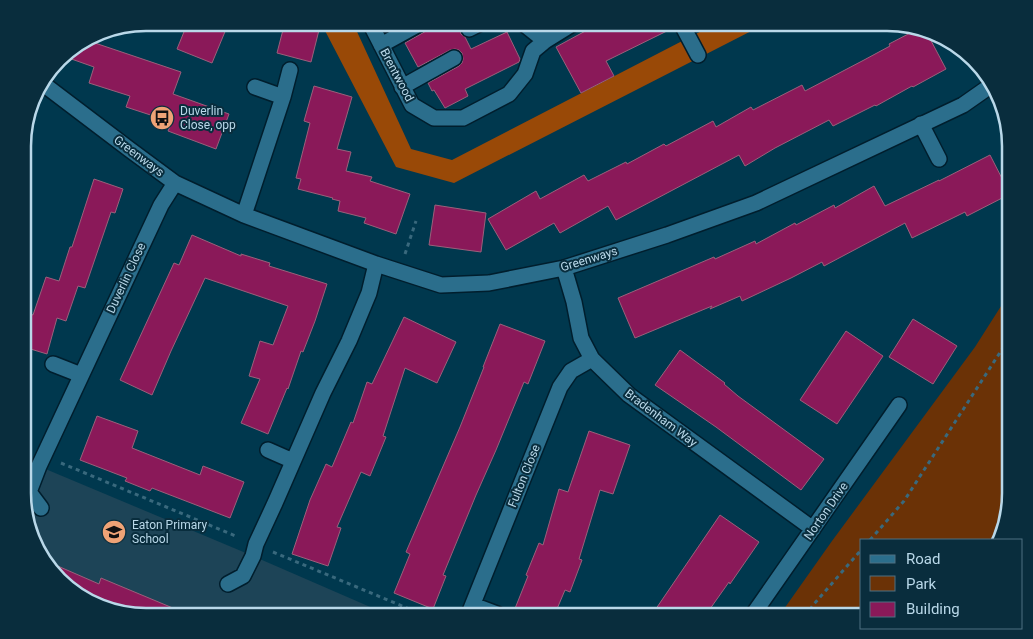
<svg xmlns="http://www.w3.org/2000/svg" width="1033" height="639" font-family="Roboto,sans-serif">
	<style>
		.built { fill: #1d4457 }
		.green { fill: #6b3206 }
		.forest { fill: #994907 }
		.building { fill: #8a1959; stroke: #9a607b }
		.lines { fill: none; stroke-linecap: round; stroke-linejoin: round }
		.minor-casing { stroke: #001e2d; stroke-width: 18 }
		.path { stroke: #39697d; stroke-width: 3; stroke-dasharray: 4 4; stroke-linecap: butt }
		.minor { stroke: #2b6e8c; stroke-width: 15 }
		.labels { text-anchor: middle; stroke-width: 4; stroke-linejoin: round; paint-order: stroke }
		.street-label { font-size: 12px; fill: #b9d8e9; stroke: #092d3d }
		.poi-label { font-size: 12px; fill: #b9d8e9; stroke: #092d3d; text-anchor: start }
		.rim { fill: none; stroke: #b9d8e9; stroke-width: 2.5 }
	</style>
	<rect width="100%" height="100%" fill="#00384e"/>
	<!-- built -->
	<path class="built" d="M24 460 253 556 391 616H146L78 596 43 561 24 508Z"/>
	<!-- green -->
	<path class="green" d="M1010 292V500L997 540H862V616H779L832 541 975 347Z"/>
	<!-- forest -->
	<path class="forest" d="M321 23H353L411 149 452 160 717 23H767L454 183 396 167Z"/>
	<!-- building -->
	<path class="building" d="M188 22H229L212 63 177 49Z
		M285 22H321L311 62 277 53Z
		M438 22H457L461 34 465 37 471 49 507 32 520 59 519 62 465 89 468 96 445 108 434 90 432 91 428 83 459 66 462 63 463 59 462 53 459 50 455 49 450 50 418 67 405 43 426 31 429 27Z
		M602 22H672L673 28 606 61 614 76 581 93 556 47Z
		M914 31 928 35 946 69 913 87 912 86 876 106 875 105 833 126 829 120 775 148 745 166 739 155 616 220 608 206 560 233 554 223 506 250 488 219 536 191 540 199 584 175 588 181 626 162 627 164 664 144 666 146 713 121 716 127 751 107 753 110 802 85 805 91 864 60 890 46 889 44Z
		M86 40 181 72 173 94 229 114 216 149 168 131 172 122 126 107 130 96 89 83 94 67 63 56 65 53Z
		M314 86 352 97 337 149 351 152 346 171 372 177 370 181 410 194 396 234 364 223 366 218 338 211 340 201 332 199 333 198 298 189 301 179 296 178 310 123 304 121Z
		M990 155 1010 194 967 216 965 212 912 238 905 223 824 266 822 262 791 278 742 301 740 296 710 309 712 306 635 338 618 298 714 257 715 259 755 241 756 244 795 223 796 225 834 205 835 208 874 186 885 206 939 180V181Z
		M94 179 123 189 115 213 111 212 85 288 78 286 66 321 57 318 47 354 24 347V312L33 315 46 277 59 281 70 247H72Z
		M435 205 486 213 481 252 429 245Z
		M192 235 241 256V254L270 263 269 266 327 284 315 321 303 352 301 351 288 389 287 388 268 434 241 423 260 379 249 376 260 341 273 345 288 306 205 278 171 351 152 395 120 380 174 263 179 265Z
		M404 317 456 342 437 383 405 368 383 436 386 437 370 476 361 472 337 527 341 528 328 566 292 554 310 500 326 464 332 467 351 422 353 423 367 382 372 384Z
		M913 319 957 346 933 384 889 357Z
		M500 324 545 341 528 384 524 382 496 450 476 495 443 575 446 576 433 609 394 593 410 554 406 552 460 427 484 367H483Z
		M846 331 883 356 837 424 800 400Z
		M680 350 725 383 724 384 738 396 824 459 801 490 716 427 655 385Z
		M97 416 138 431 132 448 200 475 203 466 244 482 230 518 152 488 150 491 125 481 127 478 80 460Z
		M589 431 630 445 613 494 600 490 579 559 582 560 570 592 565 590 554 616H512L528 576 526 575 539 543 543 545 559 489 568 492Z
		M720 515 759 542 730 584 729 582 705 616H651Z
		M44 560 99 584 101 578 192 616H146L78 596 43 561Z"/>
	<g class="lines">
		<!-- minor casing -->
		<g class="minor-casing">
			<path id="minor" d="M370 23 412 105 434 118H463L509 94 525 74 533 51 545 41 574 23
				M524 23 525 25 545 41
				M681 23 698 55
				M469 29 481 23
				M381 45 421 23
				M42 83 129 149 175 183 244 215 376 264 441 285 489 283 564 268 667 235 756 203 963 105 993 84
				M255 87 283 97
				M402 87 454 58
				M921 124 939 159
				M244 215 283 97 290 70
				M564 268 574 302 581 338 592 359 629 395 813 529
				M53 364 81 375
				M268 450 293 461
				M41 508 29 492 39 466 161 205 175 183
				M228 584 243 576 253 556 256 544 275 503 323 393 349 341 369 293 376 264
				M473 605 497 614
				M468 616 560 387 571 371 592 359
				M752 616 899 405"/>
		</g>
		<!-- path -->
		<path class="path" d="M405 254 416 221
			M61 463 238 537
			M870 540 904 501 1010 337
			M273 552 426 616
			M805 616 814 604 862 549"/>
		<!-- minor -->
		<use href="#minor" class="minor"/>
	</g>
	<!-- icons -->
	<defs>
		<g id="bus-disc" transform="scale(1.25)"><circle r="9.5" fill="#efa376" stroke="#092d3d"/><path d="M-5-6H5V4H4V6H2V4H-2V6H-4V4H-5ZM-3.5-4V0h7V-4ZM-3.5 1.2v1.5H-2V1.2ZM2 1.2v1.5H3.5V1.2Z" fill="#111"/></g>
		<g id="school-disc" transform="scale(1.25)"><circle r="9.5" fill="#efa376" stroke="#092d3d"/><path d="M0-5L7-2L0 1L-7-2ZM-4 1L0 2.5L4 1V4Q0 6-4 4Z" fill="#111"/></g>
	</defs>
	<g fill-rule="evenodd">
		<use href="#bus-disc" x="162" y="118"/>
		<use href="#school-disc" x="114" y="532"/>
	</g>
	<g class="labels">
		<!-- street labels -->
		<g class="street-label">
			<text transform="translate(397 75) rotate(62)" y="4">Brentwood</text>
			<text transform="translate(139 156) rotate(37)" y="4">Greenways</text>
			<text transform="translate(589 259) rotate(-17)" y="4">Greenways</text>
			<text transform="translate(126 278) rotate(-65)" y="4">Duverlin Close</text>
			<text transform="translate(661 418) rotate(37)" y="4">Bradenham Way</text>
			<text transform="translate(524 476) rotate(-68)" y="4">Fulton Close</text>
			<text transform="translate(826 511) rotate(-55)" y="4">Norton Drive</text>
		</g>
		<!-- poi labels -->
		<g class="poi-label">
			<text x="180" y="115">Duverlin<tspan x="180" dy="14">Close, opp</tspan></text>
			<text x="132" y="529">Eaton Primary<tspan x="132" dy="14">School</tspan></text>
		</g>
	</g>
	<!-- crop -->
	<path d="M0 0H1033V639H0ZM146 31H887A115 115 0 0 1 1002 146V493A115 115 0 0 1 887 608H146A115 115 0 0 1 31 493V146A115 115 0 0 1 146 31Z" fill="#092d3d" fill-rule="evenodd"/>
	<path class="rim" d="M146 31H887A115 115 0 0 1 1002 146V493A115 115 0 0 1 887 608H146A115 115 0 0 1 31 493V146A115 115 0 0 1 146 31Z"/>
	<!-- legend -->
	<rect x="860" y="539" width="162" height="90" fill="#092d3d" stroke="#4f7182"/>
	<rect x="870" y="555" width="25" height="8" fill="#2b6e8c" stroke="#4f7182"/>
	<text x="906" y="564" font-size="15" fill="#b9d8e9">Road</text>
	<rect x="870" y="576" width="25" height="15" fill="#6b3206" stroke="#4f7182"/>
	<text x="906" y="589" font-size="15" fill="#b9d8e9">Park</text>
	<rect x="870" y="602" width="25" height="15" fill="#8a1959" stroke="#4f7182"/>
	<text x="906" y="614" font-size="15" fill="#b9d8e9">Building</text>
</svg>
